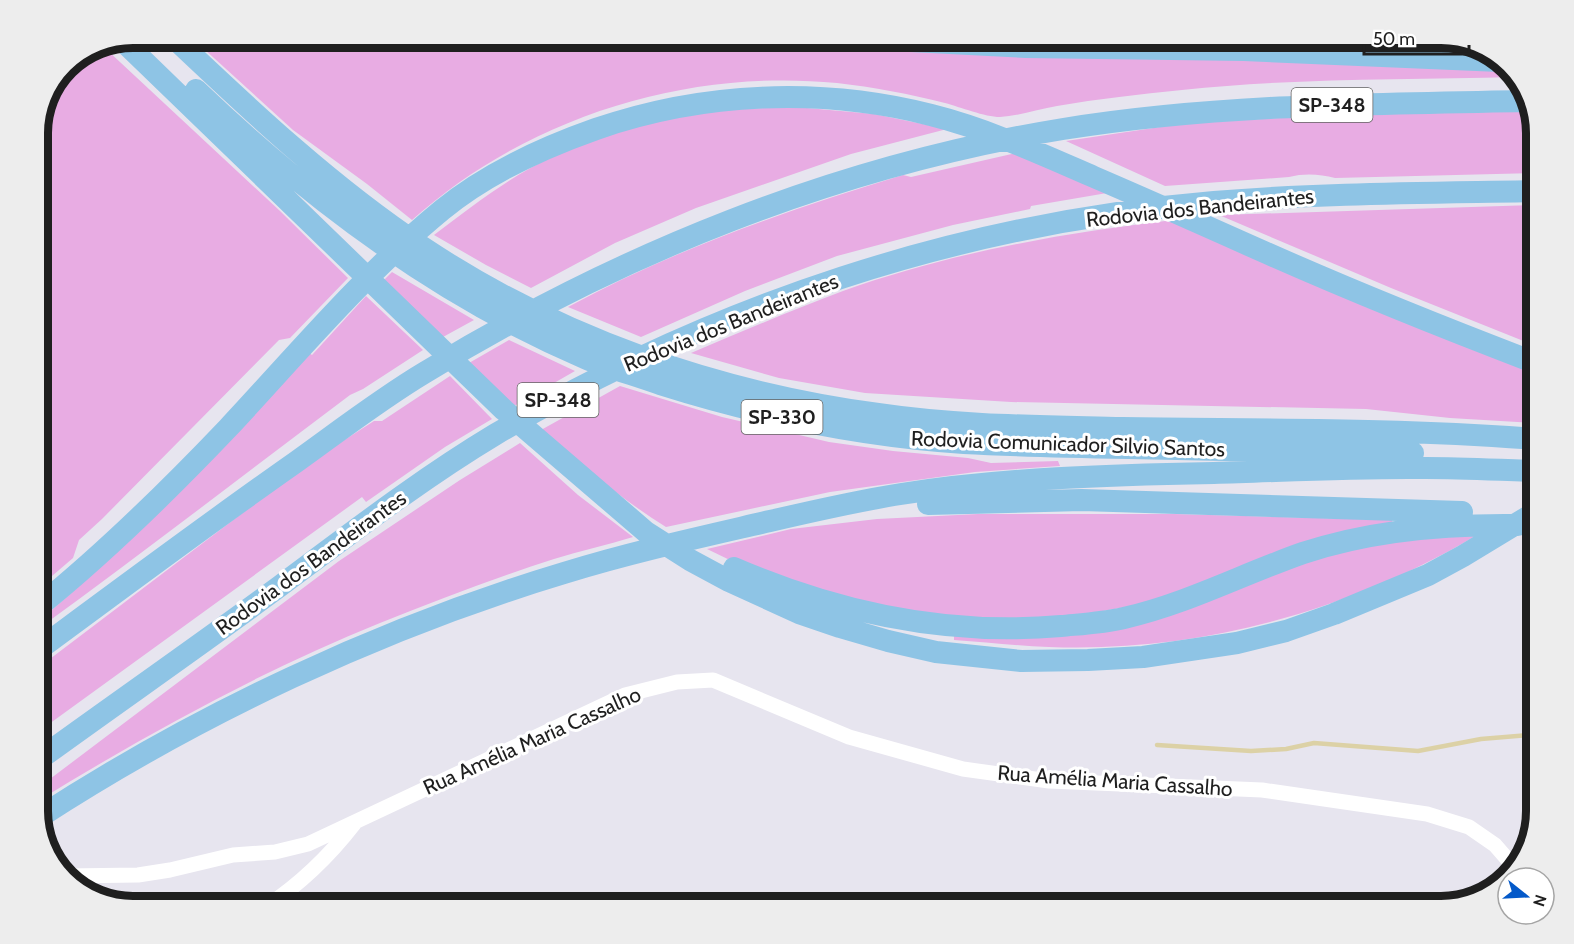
<svg xmlns="http://www.w3.org/2000/svg" width="1574" height="944" font-family="Cabin,sans-serif">
	<style>
		.grass { fill: #e8ace3 }
		.lines { fill: none; stroke-linecap: round; stroke-linejoin: round }
		.stream { stroke: #dcd1a6; stroke-width: 4.5 }
		.minor { stroke: #fff; stroke-width: 15 }
		.highway { stroke: #8ec4e5; stroke-width: 22 }
		.labels { text-anchor: middle; stroke-width: 6; stroke-linejoin: round; paint-order: stroke }
		.shield { fill: #fff; stroke: #626262; stroke-width: 1.5 }
		.shield-label { font-size: 20px; font-weight: bold; fill: #1f1f1f }
		.street-label { font-size: 21px; fill: #1f1f1f; stroke: #fff }
		.rim { fill: none; stroke: #1f1f1f; stroke-width: 8 }
	</style>
	<rect width="100%" height="100%" fill="#e7e5ef"/>
	<!-- grass -->
	<path class="grass" d="M192 38H529L1504 66 1515 77C1405 80 1293 78 1182 90 1140 94 1098 99 1057 106 1039 109 1019 116 1000 117 985 117 960 107 945 103 910 94 873 87 837 83 685 68 526 118 412 220L367 184 293 130Z
		M106 49 280 211 348 278 290 338 279 340 102 519 79 540 73 558 38 588V459L45 427 49 338V165L46 109 66 65Z
		M796 107 874 114 947 129 851 154 696 208 615 243 531 288 486 265 434 235C471 207 509 177 552 157 603 133 662 118 718 111 744 108 770 108 796 107Z
		M1531 110 1536 127V173L1335 178C1320 174 1304 173 1289 177L1165 186 1066 141 1187 123 1336 115Z
		M1016 153 1113 192 1031 206 1030 209 953 225 837 256 745 291 641 337 568 307C675 249 788 210 903 175L911 177Z
		M1536 205V346L1391 288 1219 215Z
		M1173 220 1536 373V423L1450 418 1366 409 1011 402 865 393 779 378 691 353C741 332 792 310 843 291 949 253 1062 233 1173 220Z
		M392 272 474 320 443 337 384 280Z
		M366 296 423 350 363 389 350 395C246 473 143 553 38 629V622L76 589 308 352 312 355Z
		M509 340 575 371 514 406 469 363Z
		M450 376 492 419 445 447 366 502 362 497 38 732V668L307 464 374 421H382Z
		M620 386 722 417 829 442 893 451 968 458 991 463 1058 461 1060 466 975 472 830 492 666 527C621 499 581 465 541 430Z
		M520 443 578 495 633 537C607 545 580 551 554 559 495 578 437 600 380 623 261 671 147 734 38 801V788L339 561 460 480Z
		M978 514H1174L1392 520 1393 526 1165 600 1030 624 882 609 736 563 707 549 791 529 877 519Z
		M1487 529C1357 609 1202 653 1049 647 1018 646 986 642 954 640V633L1018 635 1341 550Z"/>
	<g class="lines">
		<!-- stream -->
		<path class="stream" d="M1157 745 1251 751 1286 749 1314 743 1418 751 1481 739 1529 735 1536 736"/>
		<!-- minor -->
		<path class="minor" d="M67 876 138 875 170 870 233 855 275 852 308 844 625 695 677 682 713 680 849 737 963 769 1049 781 1262 790 1427 814 1469 827 1495 845 1515 868
			M267 906C300 884 330 855 354 824"/>
		<!-- highway -->
		<path class="highway" d="M173 37C252 112 332 187 422 247 559 338 716 392 878 414 958 426 1041 426 1122 428 1260 430 1399 428 1536 439
			M832 37 1026 47 1244 50 1500 61
			M123 41 504 410 646 532 690 560 729 581 799 613 840 627 888 641 936 652 1021 661 1088 660 1143 657 1237 643 1286 631 1334 614 1428 575 1463 556 1536 512
			M196 90C310 199 438 296 585 358 609 368 635 375 660 384 758 415 861 436 964 443 1019 446 1074 447 1129 448 1224 450 1318 452 1413 453
			M928 504 1082 500 1462 512
			M734 568C838 613 948 636 1061 626 1082 624 1103 623 1124 618 1186 604 1243 574 1303 553 1372 530 1445 524 1518 525
			M38 607C106 552 168 491 228 428 298 353 363 275 442 210 486 174 542 148 596 129 703 92 821 87 931 115 987 129 1041 154 1094 177 1150 201 1206 226 1262 251 1352 291 1444 328 1536 363
			M38 650C123 587 209 523 296 462 338 432 379 400 424 373 619 254 836 166 1063 129 1217 104 1373 104 1528 101
			M38 760C118 702 200 645 280 586 350 534 421 479 496 434 715 305 961 223 1214 202 1321 193 1429 193 1536 191
			M38 818C198 714 381 628 564 573 632 552 701 537 770 521 813 511 856 501 901 494 1004 478 1109 475 1214 473 1285 471 1356 467 1426 468 1463 468 1500 470 1536 471"/>
	</g>
	<g class="labels">
		<!-- shield labels -->
		<g class="shield">
			<rect x="1291.5" y="88" width="81" height="34" rx="4.5"/>
			<rect x="517.5" y="383" width="81" height="34" rx="4.5"/>
			<rect x="741.5" y="400" width="81" height="34" rx="4.5"/>
		</g>
		<g class="shield-label">
			<text x="1332" y="112">SP-348</text>
			<text x="558" y="407">SP-348</text>
			<text x="782" y="424">SP-330</text>
		</g>
		<!-- street labels -->
		<g class="street-label">
			<text transform="translate(1200 208) rotate(-6)" y="7">Rodovia dos Bandeirantes</text>
			<text transform="translate(731 323) rotate(-22)" y="7">Rodovia dos Bandeirantes</text>
			<text transform="translate(1068 444) rotate(2)" y="7">Rodovia Comunicador Silvio Santos</text>
			<text transform="translate(311 563) rotate(-36)" y="7">Rodovia dos Bandeirantes</text>
			<text transform="translate(532 741) rotate(-24)" y="7">Rua Amélia Maria Cassalho</text>
			<text transform="translate(1115 781) rotate(4)" y="7">Rua Amélia Maria Cassalho</text>
		</g>
	</g>
	<!-- crop -->
	<path d="M0 0H1574V944H0ZM133 48H1441A85 85 0 0 1 1526 133V811A85 85 0 0 1 1441 896H133A85 85 0 0 1 48 811V133A85 85 0 0 1 133 48Z" fill="#ededed" fill-rule="evenodd"/>
	<path class="rim" d="M133 48H1441A85 85 0 0 1 1526 133V811A85 85 0 0 1 1441 896H133A85 85 0 0 1 48 811V133A85 85 0 0 1 133 48Z"/>
	<!-- north arrow -->
	<g transform="translate(1526 896) rotate(108)"><circle r="28" fill="#ffffff" stroke="#a5a5a5" stroke-width="1.5"/>
	<path d="M0-4.5L10 22L0 15L-10 22Z" fill="#0459c9"/>
	<text y="-9" font-size="16" font-weight="bold" text-anchor="middle" fill="#1f1f1f">N</text>
	</g>
	<!-- scale -->
	<path d="M1364 45v9h105v-9" fill="none" stroke="#1f1f1f" stroke-width="3"/>
	<text x="1373" y="45" font-size="18" fill="#1f1f1f" stroke="#ffffff" stroke-width="4.5" paint-order="stroke">50 m</text>
</svg>
